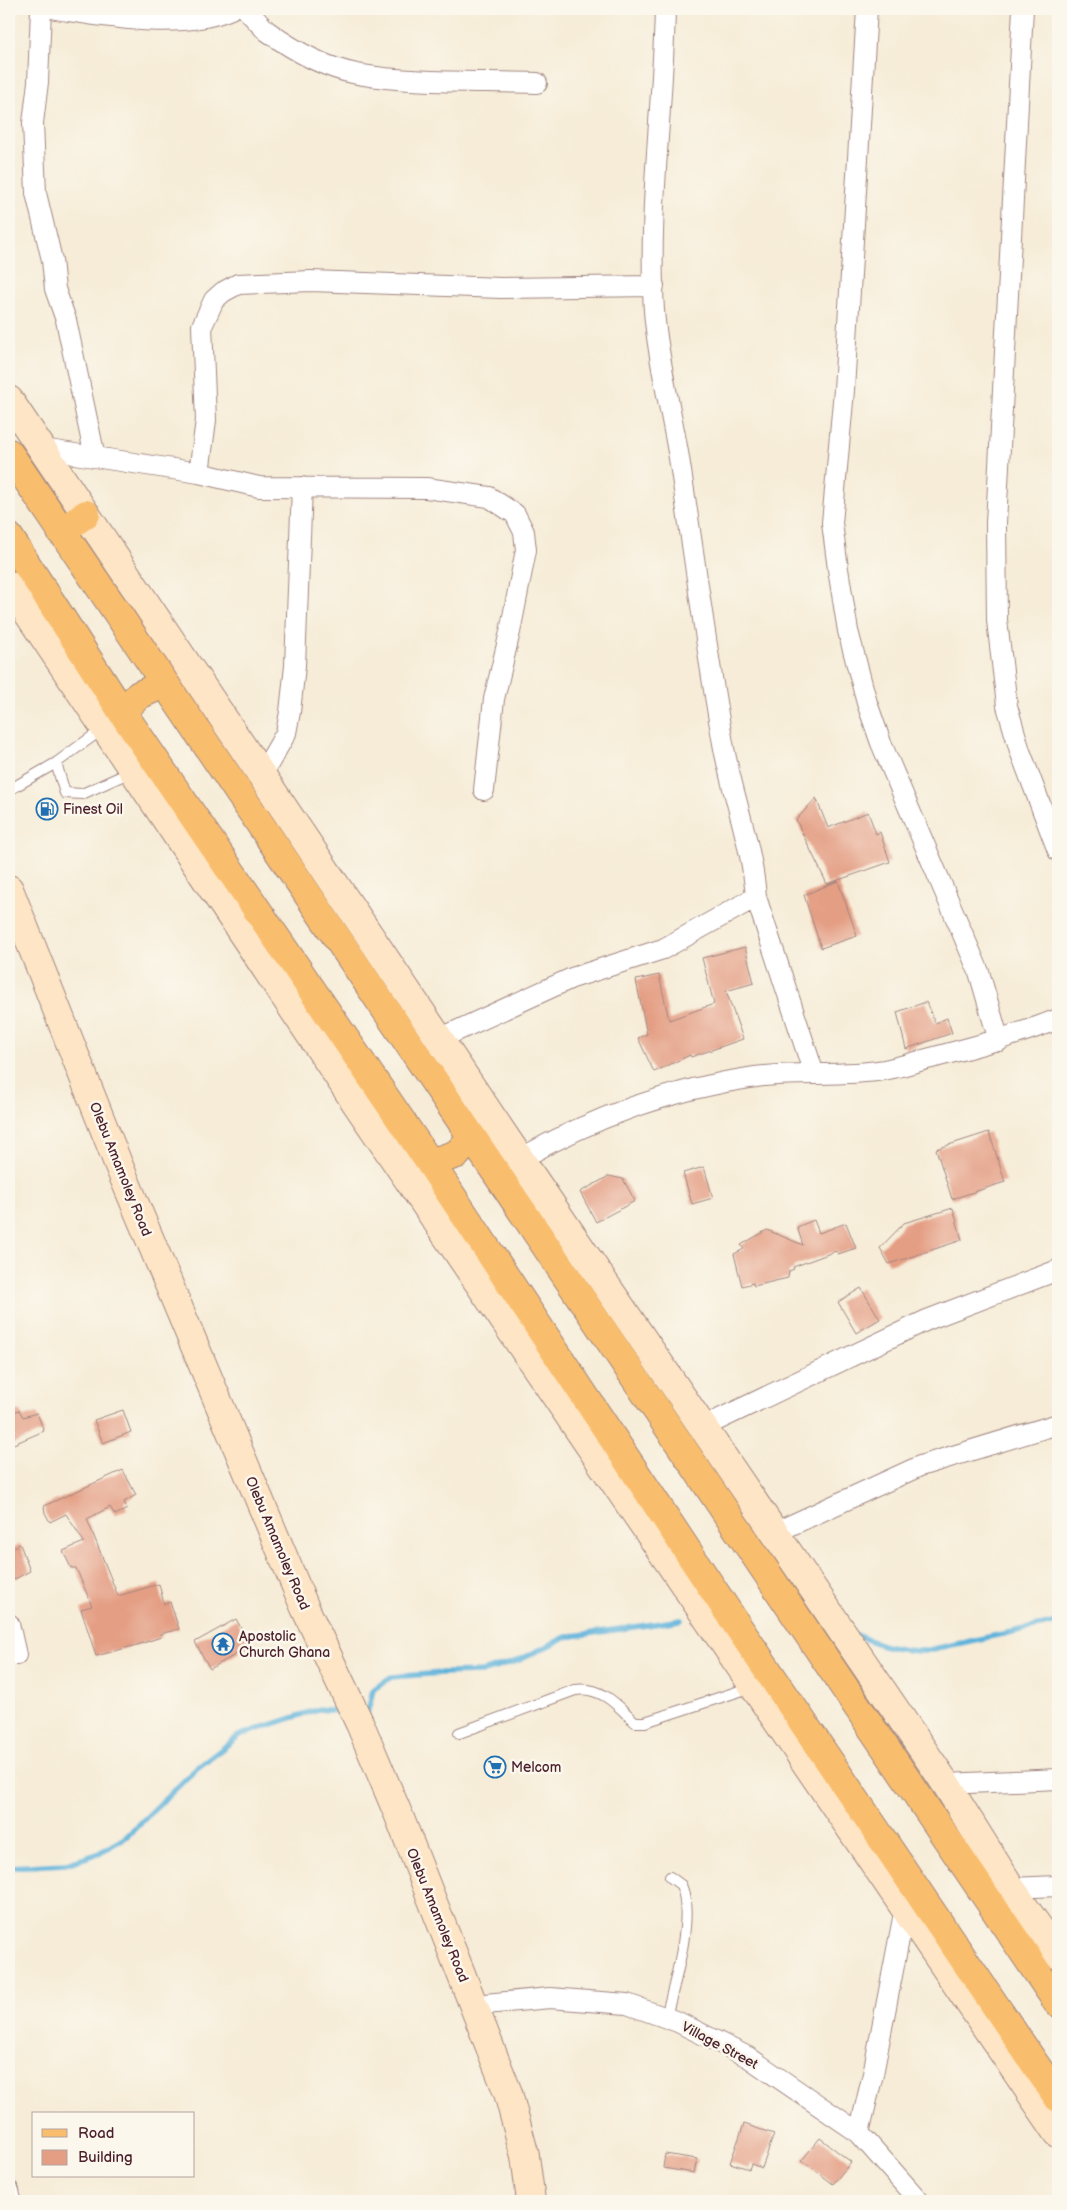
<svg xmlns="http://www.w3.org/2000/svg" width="1067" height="2210" font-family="'Balsamiq Sans',sans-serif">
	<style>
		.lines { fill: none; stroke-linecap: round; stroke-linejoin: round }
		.stream { stroke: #5fb3db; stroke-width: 5.5 }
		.building { fill: #e49e84 }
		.lane-casing { stroke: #a08681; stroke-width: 12 }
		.street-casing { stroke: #a08681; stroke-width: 22 }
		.secondary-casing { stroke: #a08681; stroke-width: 30 }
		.primary-casing { stroke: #a08681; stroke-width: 30 }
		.lane { stroke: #fff; stroke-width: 10 }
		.street { stroke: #fff; stroke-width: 20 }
		.secondary { stroke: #fde5c5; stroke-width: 28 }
		.primary { stroke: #f9be6d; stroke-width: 28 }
		.labels { text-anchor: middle; stroke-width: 5; stroke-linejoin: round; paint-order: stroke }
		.poi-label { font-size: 14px; fill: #4a1f2b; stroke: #fbf7ec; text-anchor: start }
		.street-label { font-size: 14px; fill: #4a1f2b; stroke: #fbf7ec }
	</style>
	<rect width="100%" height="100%" fill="#fbf7ec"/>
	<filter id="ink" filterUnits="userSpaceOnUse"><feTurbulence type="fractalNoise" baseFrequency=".02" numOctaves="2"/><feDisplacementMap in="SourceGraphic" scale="10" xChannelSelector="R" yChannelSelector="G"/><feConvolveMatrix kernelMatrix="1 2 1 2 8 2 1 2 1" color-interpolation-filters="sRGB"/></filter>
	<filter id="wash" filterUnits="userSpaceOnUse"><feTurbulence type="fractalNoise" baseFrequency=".0096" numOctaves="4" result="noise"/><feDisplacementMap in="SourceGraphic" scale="20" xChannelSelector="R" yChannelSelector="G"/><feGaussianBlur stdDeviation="1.12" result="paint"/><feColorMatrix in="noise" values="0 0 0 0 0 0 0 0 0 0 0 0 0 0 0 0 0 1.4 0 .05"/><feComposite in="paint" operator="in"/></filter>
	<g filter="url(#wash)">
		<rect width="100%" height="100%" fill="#f6ecd7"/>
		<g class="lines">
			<!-- stream -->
			<path class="stream" d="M856 1635C879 1645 898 1651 924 1651L1058 1622
				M367 1714 373 1690 391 1677 442 1673 482 1672 517 1661 566 1637 681 1620
				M9 1867 66 1864 97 1854 126 1837 197 1768 240 1735 319 1709 344 1712"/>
		</g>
		<g id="blocks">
			<!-- building -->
			<path class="building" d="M816 798 828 828 868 812 876 834 880 832 890 862 827 884 796 820Z
				M838 881 857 936 821 948 804 895Z
				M745 947 754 983 726 991 743 1039 691 1057 690 1055 654 1072 638 1038 647 1034 636 980 659 975 669 1020 714 1004 702 958Z
				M926 1002 935 1023 947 1018 952 1033 906 1049 897 1012Z
				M989 1132 1005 1182 952 1199 936 1149Z
				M704 1167 713 1198 692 1204 683 1173Z
				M609 1176 623 1179 635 1201 596 1222 580 1192Z
				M953 1208 962 1240 889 1264 880 1248 904 1223Z
				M814 1220 819 1233 846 1223 856 1248 838 1254 836 1251 793 1267 794 1269 789 1271 788 1278 754 1286 753 1283 742 1286 734 1254 744 1249 741 1245 767 1230 803 1245 797 1227Z
				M861 1288 880 1319 856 1333 838 1302Z
				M19 1410 23 1417 37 1413 44 1431 9 1446V1414Z
				M123 1410 131 1432 103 1443 94 1420Z
				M123 1470 136 1495 124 1502 127 1509 115 1515 110 1507 87 1519 118 1596 159 1584 164 1604 170 1602 179 1629 160 1634 161 1637 137 1645 96 1656 81 1609 92 1606 76 1568H71L63 1551 84 1542 66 1514 50 1522 45 1513 44 1506Z
				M20 1544 30 1571 13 1580 9 1572V1550Z
				M236 1619 251 1646 210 1669 195 1642Z
				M744 2124 774 2134 762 2168 751 2164 749 2169 730 2163Z
				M820 2138 851 2162 833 2184 802 2160Z
				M665 2154 697 2159 694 2173 663 2168Z"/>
		</g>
	</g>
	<g filter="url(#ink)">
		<use href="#blocks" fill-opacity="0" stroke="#a08681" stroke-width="1"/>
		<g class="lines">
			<!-- lane casing -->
			<g class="lane-casing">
				<path id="lane" d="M56 763 65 793 82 794 133 771
					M9 790 56 763 104 728
					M459 1733 575 1690C602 1686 617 1705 635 1722H645L752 1687
					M666 2017C674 1984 695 1917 681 1885L670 1877"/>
			</g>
			<!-- street casing -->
			<g class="street-casing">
				<path id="street" d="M41 9 38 82 33 123 36 193 52 260 55 289 66 320 95 457
					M56 9C108 17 182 31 231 9
					M246 9C253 16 260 25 267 31 293 50 325 68 357 74 412 84 480 81 537 83
					M665 9C663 109 648 210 654 311 658 361 671 409 679 458 694 553 706 649 723 743 732 795 752 844 756 897L814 1074
					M867 9 844 390 832 523 838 569 848 631 867 703 881 743 979 972 999 1041
					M1023 9 996 523 997 620 1007 706 1020 751 1058 851
					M42 449 199 473 259 487 426 488 489 497 515 514 524 532 526 550 510 632 494 699 484 790
					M199 473 206 420 202 326 214 300 223 292 238 284 311 281 501 288 654 286
					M262 775 286 733 290 712 295 666 302 487
					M439 1039 572 978 663 949 756 897
					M520 1159C592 1118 672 1089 755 1077 798 1071 841 1077 884 1070 901 1067 918 1061 935 1057 977 1046 1018 1035 1058 1019
					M703 1427 927 1320 1058 1270
					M774 1533 920 1466 1058 1424
					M9 1624 16 1655
					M946 1784 1058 1779
					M1011 1888 1058 1886
					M474 2005 550 1998 627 2004 678 2022 748 2057 859 2133 919 2201
					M859 2133 873 2074 905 1908
					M9 2191 11 2201"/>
			</g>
			<!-- secondary casing -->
			<g class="secondary-casing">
				<path id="secondary" d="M9 400 520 1159 946 1784 1011 1888 1058 1955
					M9 585 358 1106 1058 2133
					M9 889 119 1166 305 1608 360 1724 399 1816 508 2093 525 2156 531 2201"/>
			</g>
			<!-- primary casing -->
			<g class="primary-casing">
				<path id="primary" d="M9 453 1058 2003
					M61 532 86 514
					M9 537 122 712 430 1163 728 1612 1058 2098
					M122 712 139 695 164 684
					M430 1163 457 1154 472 1137"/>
			</g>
			<!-- lane -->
			<use href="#lane" class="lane"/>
			<!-- street -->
			<use href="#street" class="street"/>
			<!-- secondary -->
			<use href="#secondary" class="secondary"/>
			<!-- primary -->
			<use href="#primary" class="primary"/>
		</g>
	</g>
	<!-- icons -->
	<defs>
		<g id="fuel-ring" transform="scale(1.125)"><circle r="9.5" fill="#fbf7ec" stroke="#1f6fb2" stroke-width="1.5"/><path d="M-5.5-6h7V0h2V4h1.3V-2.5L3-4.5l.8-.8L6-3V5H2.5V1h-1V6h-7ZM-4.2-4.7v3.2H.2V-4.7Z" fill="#1f6fb2"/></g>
		<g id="temple-ring" transform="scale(1.125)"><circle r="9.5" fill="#fbf7ec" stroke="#1f6fb2" stroke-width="1.5"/><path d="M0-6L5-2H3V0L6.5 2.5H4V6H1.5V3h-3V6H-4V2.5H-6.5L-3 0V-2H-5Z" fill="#1f6fb2"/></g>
		<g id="supermarket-ring" transform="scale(1.125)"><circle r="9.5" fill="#fbf7ec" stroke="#1f6fb2" stroke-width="1.5"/><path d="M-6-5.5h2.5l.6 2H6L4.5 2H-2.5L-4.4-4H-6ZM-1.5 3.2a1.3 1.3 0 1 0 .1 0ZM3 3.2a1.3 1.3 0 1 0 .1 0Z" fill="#1f6fb2"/></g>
	</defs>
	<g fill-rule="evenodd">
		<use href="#fuel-ring" x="47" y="809"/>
		<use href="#temple-ring" x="223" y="1644"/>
		<use href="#supermarket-ring" x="495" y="1767"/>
	</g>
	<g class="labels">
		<!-- poi labels -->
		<g class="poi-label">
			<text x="63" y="814">Finest Oil</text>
			<text x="239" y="1641">Apostolic<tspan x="239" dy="16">Church Ghana</tspan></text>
			<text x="511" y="1772">Melcom</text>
		</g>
		<!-- street labels -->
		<g class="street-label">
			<text transform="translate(121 1169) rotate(68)" y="5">Olebu Amamoley Road</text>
			<text transform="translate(278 1543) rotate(67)" y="5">Olebu Amamoley Road</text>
			<text transform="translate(438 1915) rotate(68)" y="5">Olebu Amamoley Road</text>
			<text transform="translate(720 2045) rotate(28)" y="5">Village Street</text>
		</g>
	</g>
	<!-- margin -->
	<rect width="1067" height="2210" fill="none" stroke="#fbf7ec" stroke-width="30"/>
	<!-- legend -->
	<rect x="32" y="2112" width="162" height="65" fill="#fbf7ec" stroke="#b4a19f"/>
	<rect x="42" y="2129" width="25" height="8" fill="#f9be6d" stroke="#b4a19f"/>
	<text x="78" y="2138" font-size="15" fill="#4a1f2b">Road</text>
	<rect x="42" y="2150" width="25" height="15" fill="#e49e84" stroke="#b4a19f"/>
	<text x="78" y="2162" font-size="15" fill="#4a1f2b">Building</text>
</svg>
